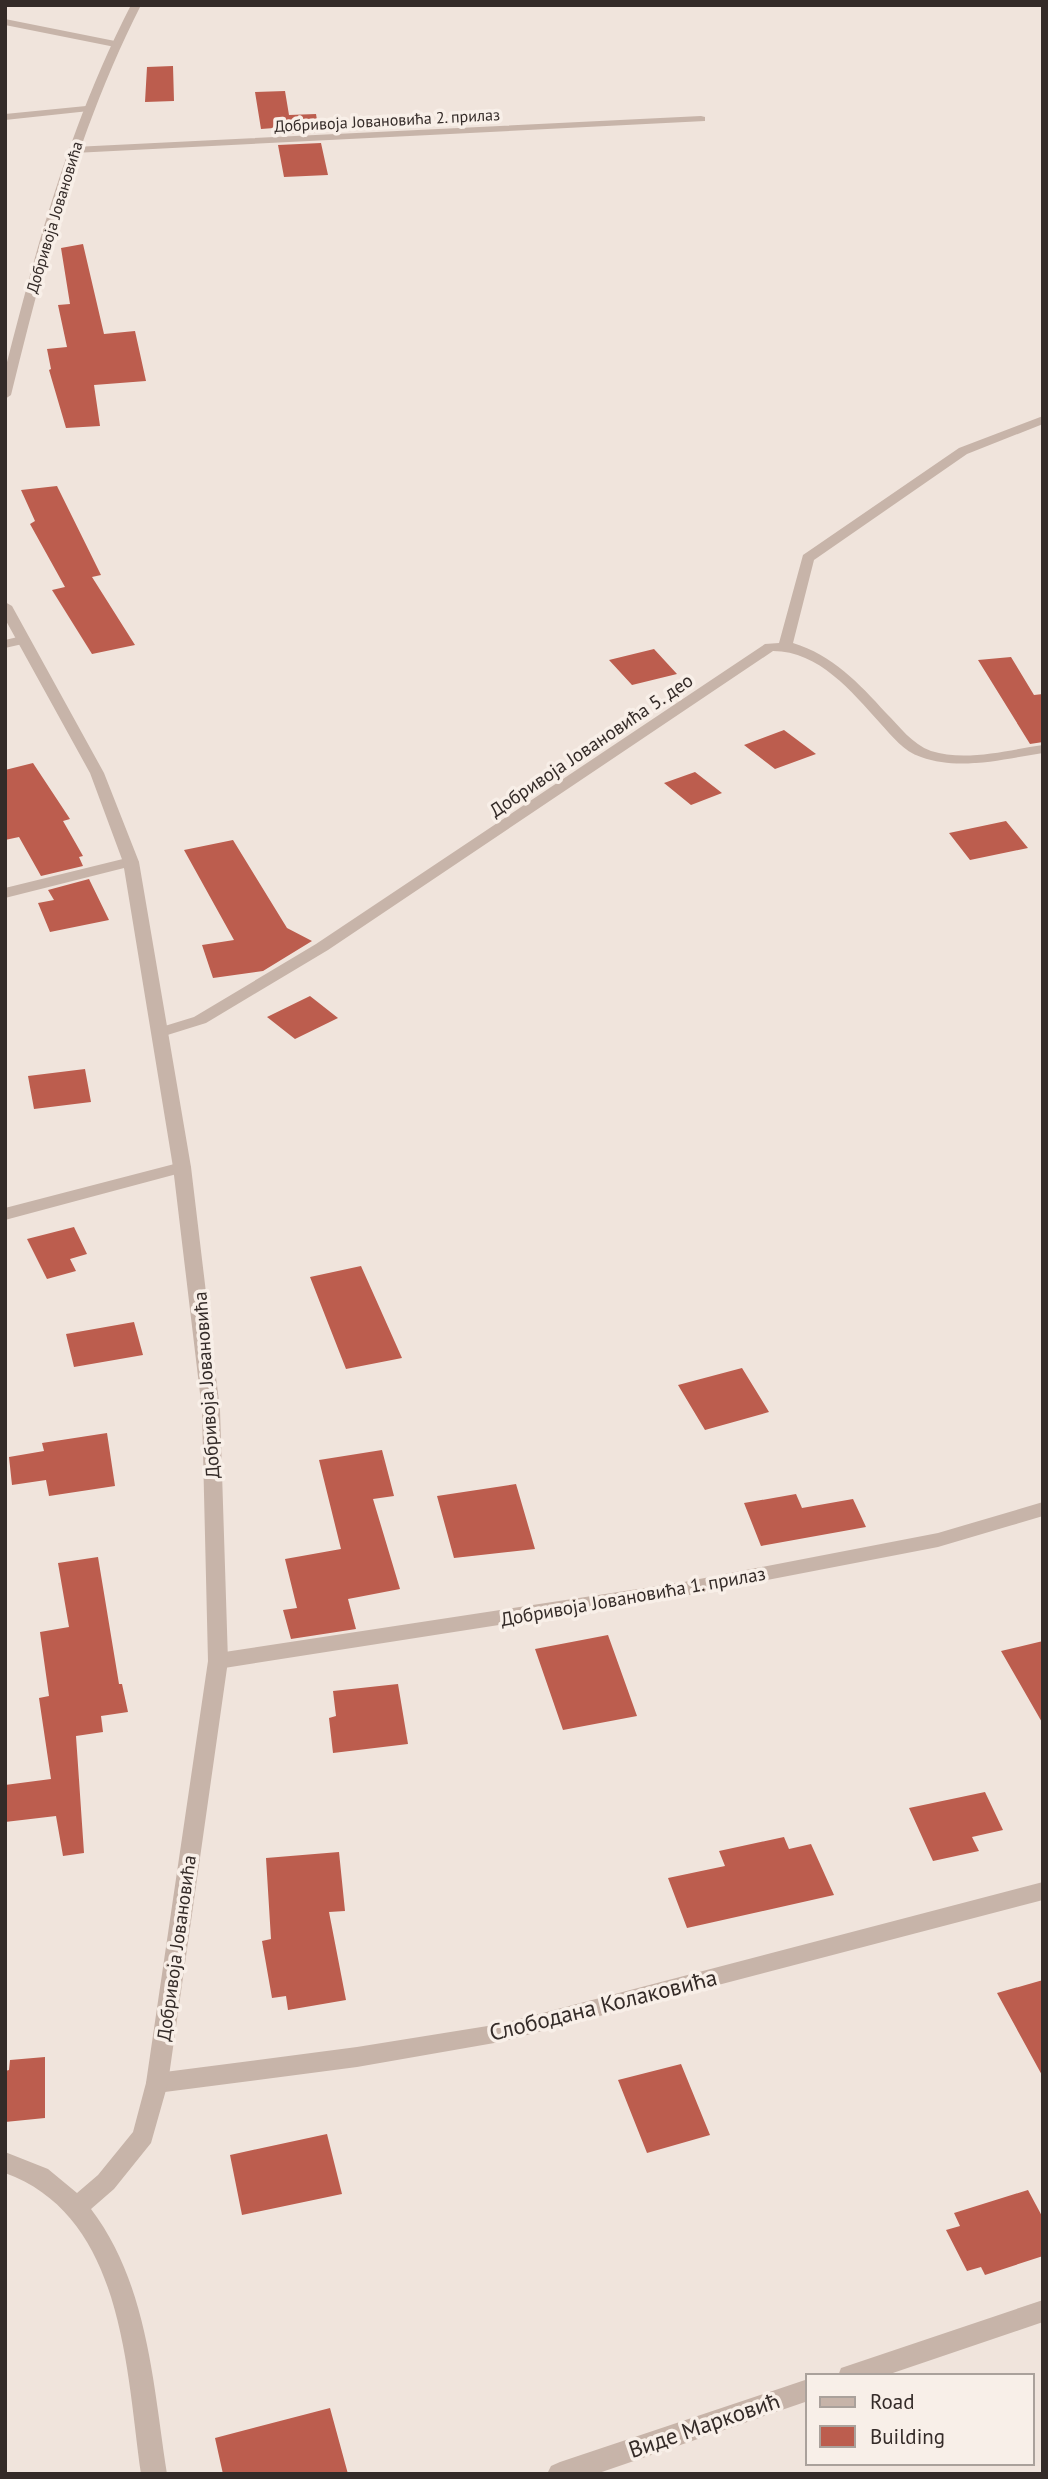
<svg xmlns="http://www.w3.org/2000/svg" width="1048" height="2479" font-family="'PT Sans',sans-serif">
	<style>
		.building { fill: #bc5d4e }
		.lines { fill: none; stroke-linecap: round; stroke-linejoin: round }
		.service { fill: #c7b4a9; fill-rule: evenodd }
		.minor { fill: #c7b4a9; fill-rule: evenodd }
		.tertiary { fill: #c7b4a9; fill-rule: evenodd }
		.labels { text-anchor: middle; stroke-width: 7; stroke-linejoin: round; paint-order: stroke }
		.far-street-label { font-size: 16px; fill: #342b28; stroke: #f8efe8 }
		.street-label { font-size: 19px; fill: #342b28; stroke: #f8efe8 }
		.near-street-label { font-size: 23px; fill: #342b28; stroke: #f8efe8 }
	</style>
	<rect width="100%" height="100%" fill="#f0e4dc"/>
	<!-- building -->
	<path class="building" d="M173 66 174 101 145 102 147 67Z
		M285 91 289 115 316 114 319 132 276 134 274 128 261 129 255 92Z
		M321 143 328 175 284 177 278 145Z
		M83 244 104 334 135 331 146 381 94 385 100 426 66 428 49 370 51 369 47 349 67 347 58 305 70 304 61 248Z
		M57 486 101 575 92 577 135 645 92 654 52 590 65 587 30 524 35 521 21 490Z
		M654 649 677 674 632 685 609 660Z
		M1011 657 1034 695 1043 694V742L1030 744 978 660Z
		M784 730 816 754 775 769 744 745Z
		M33 763 70 819 63 821 83 856 79 857 83 866 41 876 19 837 5 840V770Z
		M695 772 722 793 691 805 664 783Z
		M1006 821 1028 848 970 860 949 833Z
		M233 840 287 928 312 941 263 971 213 978 202 945 234 940 184 850Z
		M89 879 109 920 50 932 38 903 54 900 48 890Z
		M310 996 338 1018 295 1039 267 1017Z
		M85 1069 91 1102 34 1109 28 1076Z
		M74 1227 87 1254 70 1259 76 1271 47 1279 27 1239Z
		M361 1266 402 1358 346 1369 310 1277Z
		M134 1322 143 1355 74 1367 66 1334Z
		M742 1368 769 1412 705 1430 678 1385Z
		M107 1433 115 1486 49 1496 46 1480 12 1485 9 1457 44 1451 42 1443Z
		M382 1450 394 1496 373 1499 400 1589 348 1599 356 1629 291 1639 283 1610 297 1608 285 1559 341 1549 319 1460Z
		M516 1484 535 1549 454 1558 437 1496Z
		M796 1494 802 1508 853 1499 866 1527 761 1546 744 1503Z
		M98 1557 119 1684H122L128 1712 101 1716 103 1732 76 1736 84 1853 63 1856 56 1816 5 1822V1785L51 1779 39 1698 49 1696 40 1632 69 1627 58 1563Z
		M608 1635 637 1716 563 1730 535 1649Z
		M1043 1641V1724L1001 1651Z
		M398 1684 408 1744 333 1753 329 1718 336 1716 333 1691Z
		M985 1792 1003 1830 972 1837 979 1851 933 1861 909 1808Z
		M784 1837 789 1849 811 1844 834 1895 687 1928 668 1878 725 1866 719 1851Z
		M339 1852 345 1911 329 1912 346 2000 288 2010 286 1996 272 1998 262 1941 271 1939 266 1858Z
		M1043 1980V2077L997 1993Z
		M45 2057V2118L5 2122V2071L9 2070 10 2060Z
		M681 2064 710 2135 647 2153 618 2080Z
		M327 2134 342 2194 242 2215 230 2155Z
		M1028 2190 1043 2218V2256L985 2275 981 2267 967 2271 946 2230 960 2226 954 2213Z
		M330 2408 348 2474H223L215 2438Z"/>
	<g class="lines">
		<!-- service -->
		<path class="service" d="M86 106 91 109 89 111 5 120V114Z"/>
		<!-- minor -->
		<path class="minor" d="M5 19 115 41 120 44 115 47 5 25Z
			M701 116 705 117V121L74 153 69 150 74 147Z
			M1043 416V424L967 454 814 560 793 643C832 655 859 683 886 713 900 727 912 744 931 751 966 762 1008 750 1043 745V753C1003 759 960 771 921 757 903 751 893 737 880 723 852 692 819 651 773 651L328 950 206 1023 161 1037 155 1035 153 1032 155 1029 194 1017 316 944 765 644 779 643 803 555 959 448Z
			M22 636 29 640 27 643 5 648V640Z
			M131 857 139 862 136 865 5 898V888Z
			M182 1162 188 1163 191 1167 188 1171 5 1220V1208Z
			M1043 1502V1516L938 1547 684 1596 218 1669 211 1666 208 1661 211 1656 218 1653 684 1582 938 1533Z
			M1043 1882V1900L500 2042 357 2067 157 2093 149 2090 146 2083 149 2076 157 2073 357 2047 500 2024Z
			M1043 2300V2322L884 2376H838L841 2368 850 2365Z
			M808 2379V2401L596 2474H547L551 2466 560 2462Z"/>
		<!-- tertiary -->
		<path class="tertiary" d="M131 5H141C78 129 44 261 11 395L5 399V370C37 244 71 121 131 5Z
			M5 602 12 606 104 773 139 862 191 1167 220 1410 228 1661 168 2083 151 2143 114 2189 91 2209C148 2284 153 2384 167 2474H141C126 2369 124 2216 5 2173V2152L48 2169 77 2193 98 2175 133 2132 146 2083 208 1661 202 1410 173 1167 123 862 90 773 5 619Z"/>
	</g>
	<g class="labels">
		<!-- far-street labels -->
		<g class="far-street-label">
			<text transform="translate(387 120) rotate(-3)" y="6">Добривоја Јовановића 2. прилаз</text>
			<text transform="translate(54 217) rotate(-73)" y="6">Добривоја Јовановића</text>
		</g>
		<!-- street labels -->
		<g class="street-label">
			<text transform="translate(591 745) rotate(-34)" y="7">Добривоја Јовановића 5. део</text>
			<text transform="translate(206 1385) rotate(-94)" y="7">Добривоја Јовановића</text>
			<text transform="translate(633 1596) rotate(-10)" y="7">Добривоја Јовановића 1. прилаз</text>
			<text transform="translate(176 1948) rotate(-82)" y="7">Добривоја Јовановића</text>
		</g>
		<!-- near-street labels -->
		<g class="near-street-label">
			<text transform="translate(603 2005) rotate(-14)" y="8">Слободана Колаковића</text>
			<text transform="translate(704 2425) rotate(-19)" y="8">Виде Марковић</text>
		</g>
	</g>
	<!-- border -->
	<rect width="1048" height="2479" fill="none" stroke="#342b28" stroke-width="14"/>
	<!-- legend -->
	<rect x="806" y="2374" width="228" height="91" fill="#f8efe8" stroke="#aaa19b" stroke-width="2"/>
	<rect x="820" y="2397" width="35" height="10" fill="#c7b4a9" stroke="#aaa19b" stroke-width="2"/>
	<text x="870" y="2409" font-size="21" fill="#342b28">Road</text>
	<rect x="820" y="2426" width="35" height="21" fill="#bc5d4e" stroke="#aaa19b" stroke-width="2"/>
	<text x="870" y="2444" font-size="21" fill="#342b28">Building</text>
</svg>
